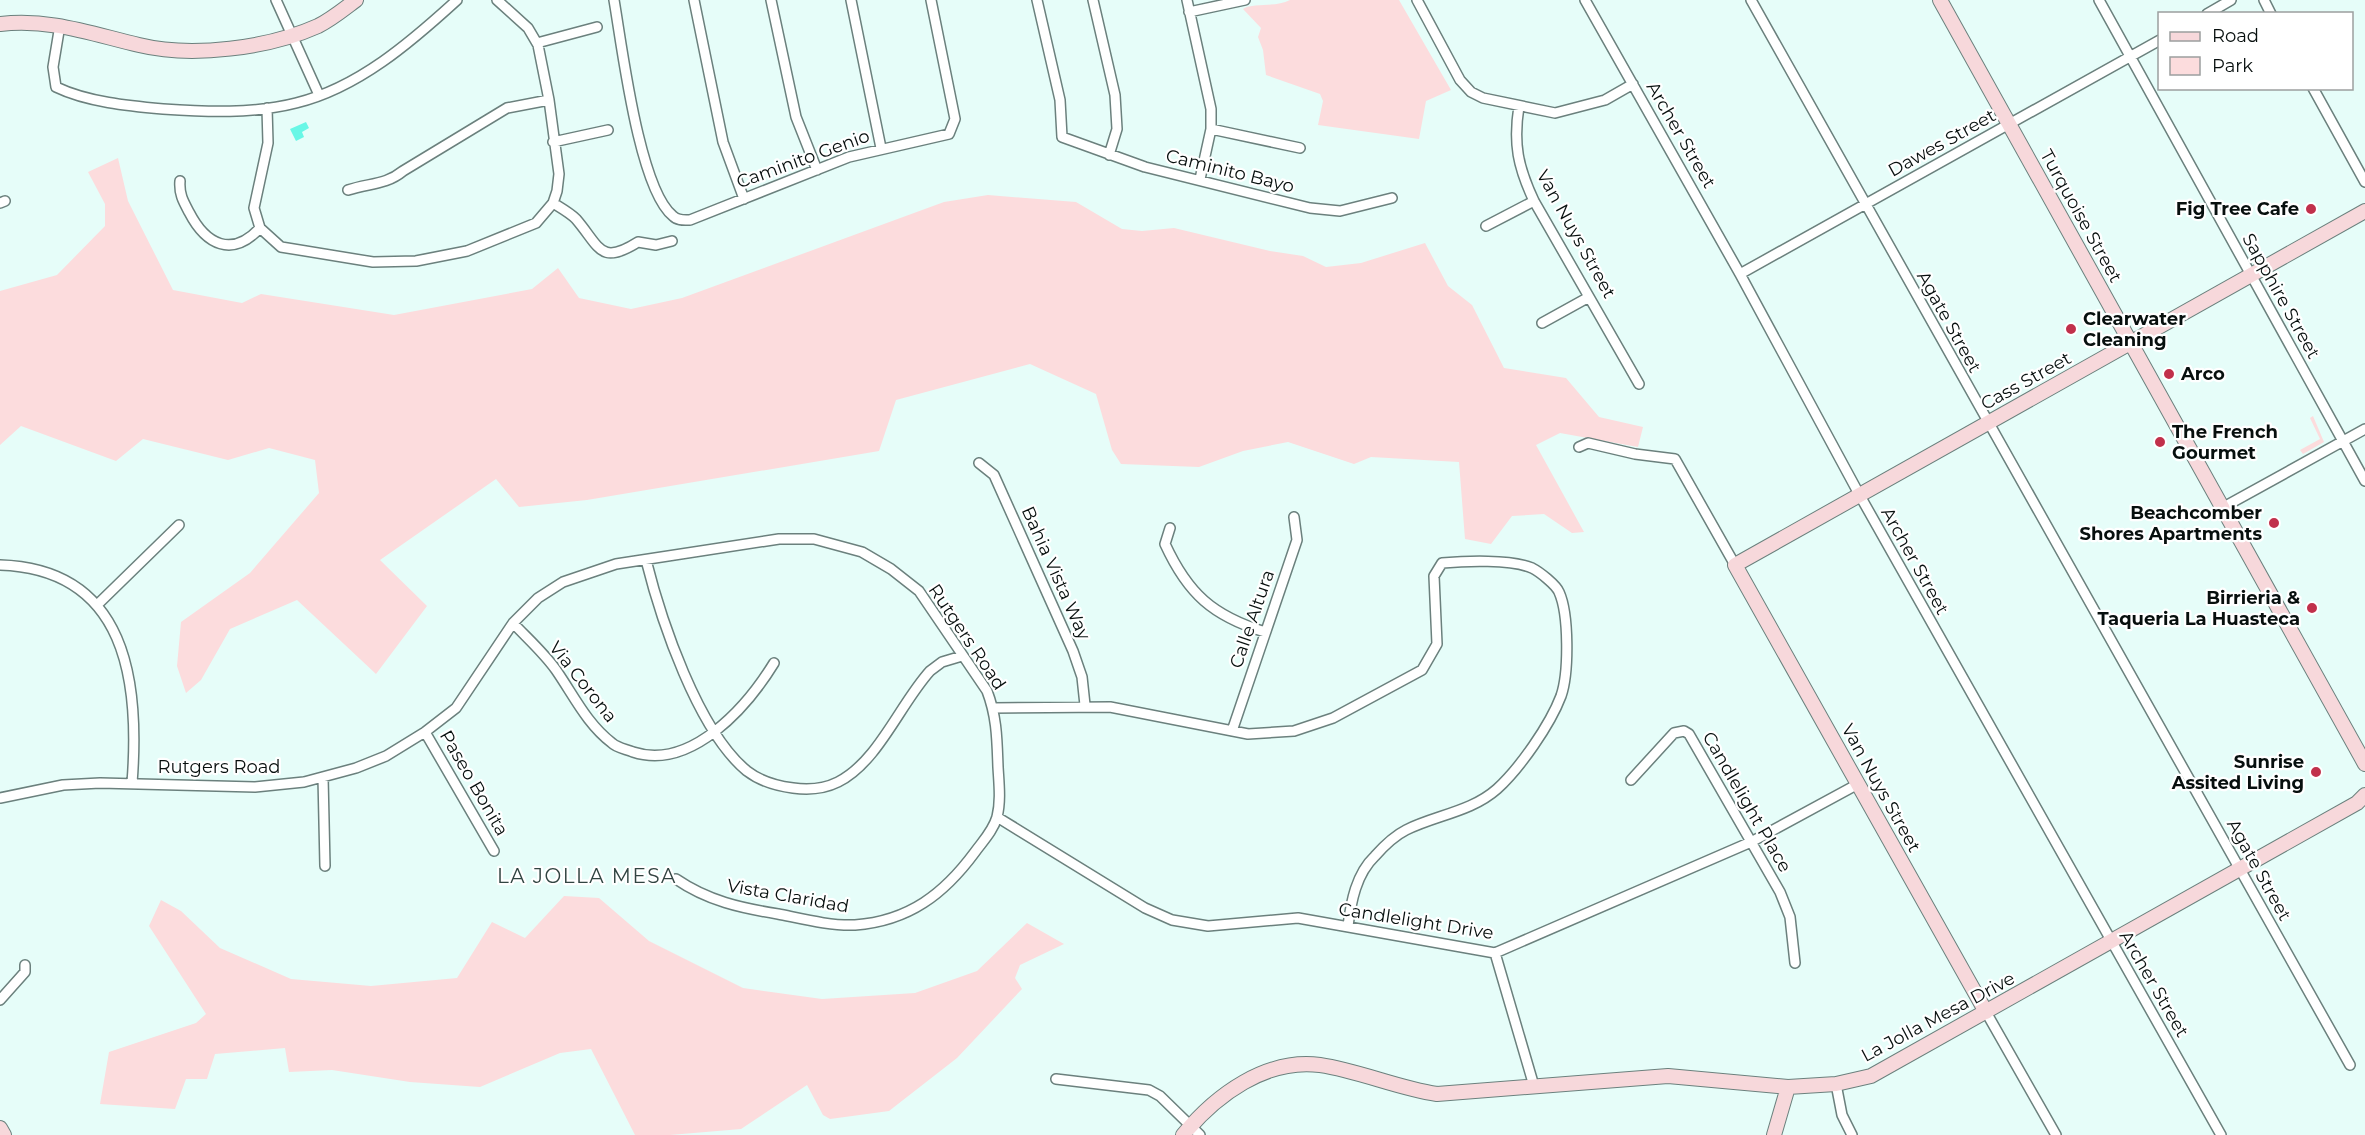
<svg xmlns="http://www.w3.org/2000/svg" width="2365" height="1135" font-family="Montserrat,sans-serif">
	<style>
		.green { fill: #fcdcdd }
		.water { fill: #68f7e6 }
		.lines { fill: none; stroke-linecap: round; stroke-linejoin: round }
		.street-casing { stroke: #6b807d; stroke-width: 12 }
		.secondary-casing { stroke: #6b807d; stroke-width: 16 }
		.street { stroke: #fff; stroke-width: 9 }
		.secondary { stroke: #f7d8db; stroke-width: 14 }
		.poi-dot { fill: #c1304b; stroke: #fff; stroke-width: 2 }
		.labels { text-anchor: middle; stroke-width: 4.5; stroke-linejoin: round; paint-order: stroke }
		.street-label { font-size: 18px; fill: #070f0e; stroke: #fff }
		.poi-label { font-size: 18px; font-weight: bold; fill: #070f0e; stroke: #fff; text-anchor: end }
		.neighbourhood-label { font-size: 20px; letter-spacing: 1.5px; fill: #314441; stroke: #fff }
	</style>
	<rect width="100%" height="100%" fill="#e6fdf9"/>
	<!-- green -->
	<path class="green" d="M1290 0H1399L1451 90 1426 101 1419 139 1318 125 1323 101 1320 94 1266 75 1263 50 1258 37 1261 28 1243 9C1253 2 1275 8 1290 0Z
		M118 158 128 201 173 290 242 303 261 294 394 315 532 289 558 268 579 298 631 309 682 298 944 202 988 195 1076 202 1122 229 1142 231 1174 228 1270 251 1303 256 1326 267 1361 263 1425 243 1448 286 1472 305 1504 368 1566 378 1599 417 1643 427 1638 447 1560 433 1536 445 1584 532 1572 533 1544 514 1512 516 1491 544 1465 539 1459 462 1371 457 1354 464 1288 442 1243 451 1199 467 1121 464 1112 450 1096 394 1030 364 896 400 879 451 587 500 519 507 496 479 380 560 427 606 376 674 297 600 230 629 201 680 186 693 177 666 181 622 250 573 319 493 315 460 269 448 228 460 143 439 116 461 21 426 0 445V291L57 275 105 226V204L88 172Z
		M2313 416 2324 442 2303 454 2300 450 2320 439 2310 418Z
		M564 896 599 898 649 941 743 988 822 999 915 993 977 971 1027 923 1064 944 1020 965 1015 978 1022 989 957 1058 889 1111 830 1119 823 1115 807 1085 741 1129 670 1135H635L591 1049 560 1053 480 1087 410 1082 332 1070 289 1072 285 1048 215 1054 207 1079H186L175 1109 100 1104 109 1052 196 1023 206 1014 149 926 161 900 181 911 220 948 291 979 371 986 457 978 492 922 525 938Z"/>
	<!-- water -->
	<path class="water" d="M306 122 309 128 302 132 304 137 296 141 290 129Z"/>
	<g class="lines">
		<!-- street casing -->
		<g class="street-casing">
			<path id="street" d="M276 0 319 95
				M614 0C622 46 639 189 673 216 678 221 684 220 690 220L849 157 949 134 955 119 931 0
				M694 0 723 142 744 199
				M771 0 796 117 817 170
				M851 0 881 148
				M1037 0 1060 100 1062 137 1145 167 1310 208 1340 211 1392 198
				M1093 0 1115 95 1117 129 1109 155
				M1187 0 1211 109V129L1200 179
				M1417 0 1460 80 1471 92 1483 98 1555 113 1605 100 1633 84
				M1585 0 1740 274 1859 494 2221 1135
				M1751 0 2350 1065
				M2099 0 2365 481
				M2264 0 2271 14
				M1189 12 1245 0
				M2207 14 2231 0
				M60 25 53 67 56 87C87 102 129 106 163 109 207 112 253 114 296 103 358 88 411 42 457 0
				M537 43 597 27
				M2313 88 2365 182
				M1519 106C1513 144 1518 167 1534 201L1639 384
				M267 108 268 143 254 208 260 228 281 247 373 262 416 261 467 251 536 223 553 203 557 191 559 174 549 100 538 45 528 28 497 0
				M1211 129 1300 148
				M553 142 608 130
				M180 181C179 194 183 201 189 212 206 245 232 258 260 228
				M348 190C369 183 386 185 403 171L507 108 549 100
				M0 203 5 201
				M553 203C561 208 570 213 576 219 600 247 600 266 638 242L656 245 672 241
				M1486 226 1534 201
				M1740 274 2160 40
				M1542 323 1589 297
				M1579 447 1588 443 1635 454 1675 459 1735 565
				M979 463 994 475 1073 651 1082 677 1085 705
				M2222 508 2365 429
				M1170 528 1165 544C1188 594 1213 616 1265 632
				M646 560C661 620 698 731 747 771 760 781 777 786 793 788 808 790 824 789 838 782 878 762 900 704 930 671L942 662 962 656
				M0 565C127 569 140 682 132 783
				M97 605 179 525
				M513 623C527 638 544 653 556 670 574 696 587 724 612 743 617 748 626 749 633 752 691 771 747 707 774 663
				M993 708 1110 707 1248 734 1294 731 1333 718 1422 670 1437 644 1434 576 1442 563C1465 561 1511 559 1532 568 1540 572 1556 585 1559 592 1569 614 1569 673 1561 696 1550 725 1520 768 1497 789 1471 812 1436 815 1406 830 1396 835 1383 847 1375 856 1356 874 1351 902 1348 926
				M1232 731 1297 540 1294 517
				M425 732 494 851
				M323 777 325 866
				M1631 780 1674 733 1684 731 1689 734 1780 892 1790 917 1795 963
				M0 798 63 785 100 783 255 787 304 782 356 768 386 756 425 732 456 708 513 623 538 598 563 582 616 564 779 539H814L862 552 891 569 919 591 987 691C997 717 997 740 998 767 999 784 1001 801 997 817 993 831 983 841 975 852 944 894 909 921 855 925 830 926 803 919 778 914 741 908 708 901 676 879
				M997 817 1145 908 1172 920 1208 926 1298 918 1495 953 1751 842 1858 784
				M1495 953 1534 1086
				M0 1000 25 972V965
				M1986 1012 2056 1135
				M1056 1079 1149 1090 1160 1096 1200 1135
				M1836 1084 1842 1115 1852 1135"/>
		</g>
		<!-- secondary casing -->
		<g class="secondary-casing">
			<path id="secondary" d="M1940 0 2365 764
				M0 24C49 18 92 34 139 45 192 58 269 48 318 26 332 19 344 9 356 0
				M1986 1012 1735 565 2365 211
				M0 1128 4 1135
				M1183 1135C1216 1095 1266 1058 1320 1065 1360 1071 1397 1088 1437 1094L1668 1076 1788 1087 1836 1084 1871 1076 2357 803 2365 795
				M1774 1135 1788 1087"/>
		</g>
		<!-- street -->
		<use href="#street" class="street"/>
		<!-- secondary -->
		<use href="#secondary" class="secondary"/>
	</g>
	<!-- markers -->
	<g class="poi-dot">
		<circle cx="2311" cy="209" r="6"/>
		<circle cx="2071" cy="329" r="6"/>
		<circle cx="2169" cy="374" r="6"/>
		<circle cx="2160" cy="442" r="6"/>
		<circle cx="2274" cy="523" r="6"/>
		<circle cx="2312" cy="608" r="6"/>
		<circle cx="2316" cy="772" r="6"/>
	</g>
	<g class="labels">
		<!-- street labels -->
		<g class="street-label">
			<text transform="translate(1681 135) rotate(60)" y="6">Archer Street</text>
			<text transform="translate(1942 143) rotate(-29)" y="6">Dawes Street</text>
			<text transform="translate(803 159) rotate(-20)" y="6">Caminito Genio</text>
			<text transform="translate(1230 171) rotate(14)" y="6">Caminito Bayo</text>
			<text transform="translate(2081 216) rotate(61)" y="6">Turquoise Street</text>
			<text transform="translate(1576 234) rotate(61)" y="6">Van Nuys Street</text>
			<text transform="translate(2281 296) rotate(61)" y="6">Sapphire Street</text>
			<text transform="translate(1949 322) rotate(61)" y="6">Agate Street</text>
			<text transform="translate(2026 381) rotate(-29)" y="6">Cass Street</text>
			<text transform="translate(1915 561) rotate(61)" y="6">Archer Street</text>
			<text transform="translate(1056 573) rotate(66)" y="6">Bahia Vista Way</text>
			<text transform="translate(1252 619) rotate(-71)" y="6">Calle Altura</text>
			<text transform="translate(967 637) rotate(56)" y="6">Rutgers Road</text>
			<text transform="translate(583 682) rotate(52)" y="6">Via Corona</text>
			<text x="219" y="773">Rutgers Road</text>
			<text transform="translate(474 783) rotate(60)" y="6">Paseo Bonita</text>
			<text transform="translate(1881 788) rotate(61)" y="6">Van Nuys Street</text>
			<text transform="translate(1747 802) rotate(60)" y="6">Candlelight Place</text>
			<text transform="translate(2259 870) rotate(61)" y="6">Agate Street</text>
			<text transform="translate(788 896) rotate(10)" y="6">Vista Claridad</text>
			<text transform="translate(1416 921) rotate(9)" y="6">Candlelight Drive</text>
			<text transform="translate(2154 984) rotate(60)" y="6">Archer Street</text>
			<text transform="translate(1938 1017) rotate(-28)" y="6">La Jolla Mesa Drive</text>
		</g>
		<!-- poi labels -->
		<g class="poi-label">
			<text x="2299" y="215">Fig Tree Cafe</text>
			<text x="2083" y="325" text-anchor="start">Clearwater<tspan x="2083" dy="21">Cleaning</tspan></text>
			<text x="2181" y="380" text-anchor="start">Arco</text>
			<text x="2172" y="438" text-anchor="start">The French<tspan x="2172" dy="21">Gourmet</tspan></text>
			<text x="2262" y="519">Beachcomber<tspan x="2262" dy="21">Shores Apartments</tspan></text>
			<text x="2300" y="604">Birrieria &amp;<tspan x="2300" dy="21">Taqueria La Huasteca</tspan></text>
			<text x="2304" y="768">Sunrise<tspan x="2304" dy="21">Assited Living</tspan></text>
		</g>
		<!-- neighbourhood labels -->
		<g class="neighbourhood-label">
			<text x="587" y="883">LA JOLLA MESA</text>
		</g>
	</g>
	<!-- legend -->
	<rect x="2158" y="12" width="195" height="78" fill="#ffffff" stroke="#9c9f9f" stroke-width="1.5"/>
	<rect x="2170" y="32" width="30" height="9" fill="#f7d8db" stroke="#9c9f9f" stroke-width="1.5"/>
	<text x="2212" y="42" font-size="18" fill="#070f0e">Road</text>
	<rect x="2170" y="57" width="30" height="18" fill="#fcdcdd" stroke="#9c9f9f" stroke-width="1.5"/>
	<text x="2212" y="72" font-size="18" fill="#070f0e">Park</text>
</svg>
